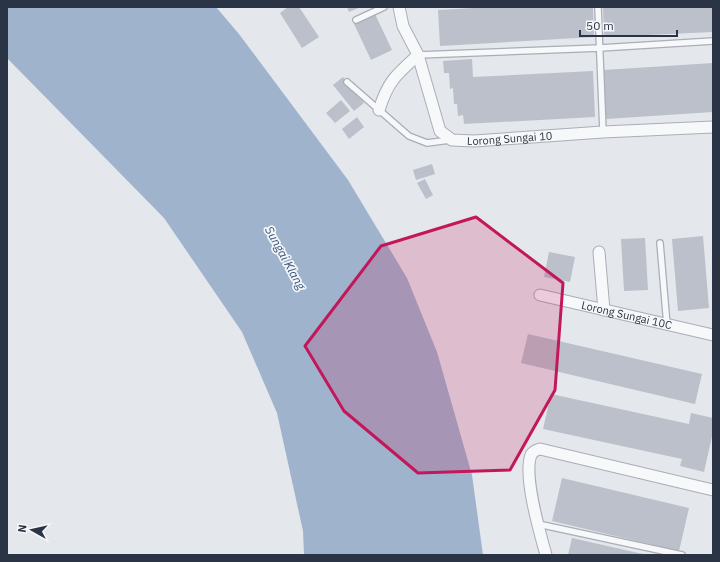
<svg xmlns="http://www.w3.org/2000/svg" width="720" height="562" font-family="'IBM Plex Sans',sans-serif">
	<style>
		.water { fill: #9fb4cc }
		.building { fill: #bbc0ca }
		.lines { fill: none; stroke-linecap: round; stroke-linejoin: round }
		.lane-casing { stroke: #a9aeb7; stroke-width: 8 }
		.street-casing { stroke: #a9aeb7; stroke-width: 13 }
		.lane { stroke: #f7f8fa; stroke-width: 5.5 }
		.street { stroke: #f7f8fa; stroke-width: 11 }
		.marked { fill: #c2185b; fill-opacity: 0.2; stroke: #c2185b; stroke-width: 3; stroke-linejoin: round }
		.labels { text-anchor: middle; stroke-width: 3.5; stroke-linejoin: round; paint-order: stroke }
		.street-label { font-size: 11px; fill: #2b3445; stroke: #f4f6f9 }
		.water-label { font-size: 12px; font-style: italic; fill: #34527a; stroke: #f4f6f9 }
	</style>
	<rect width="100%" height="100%" fill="#e4e7ec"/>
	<!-- water -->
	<path class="water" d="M7 7H216L239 34 348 180 407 278 437 352 472 475 483 555H304L303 531 277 413 242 332 164 218 7 58Z"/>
	<!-- building -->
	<path class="building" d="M288 7H299L319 37 302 48 280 13Z
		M347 7H361L349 12Z
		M492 7H593L594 37 440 46 438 10Z
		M603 7H713V32L604 37Z
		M375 14 392 50 371 60 354 24Z
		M472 59 473 77 593 71 595 117 464 124 463 115 458 116 457 104H454L453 88 450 89 449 73H444L443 61Z
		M713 63V112L606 119 603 70Z
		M343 77 364 103 354 111 333 85Z
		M341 100 350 111 335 123 326 113Z
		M357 117 364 127 349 139 342 129Z
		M432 164 435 174 416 180 413 170Z
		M425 179 433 195 426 199 417 183Z
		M703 236 709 308 678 311 672 239Z
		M645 238 648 290 624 291 621 239Z
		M549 252 575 257 570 282 544 277Z
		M528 334 702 374 695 404 521 363Z
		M551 394 689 424 691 413 713 418V432L704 472 680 466 682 459 543 429Z
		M562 478 689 508 679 551 552 521Z
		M572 538 643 554V555H568Z"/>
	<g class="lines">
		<!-- lane casing -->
		<g class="lane-casing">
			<path id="lane" d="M598 7 603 132
				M356 20 384 7
				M418 55 600 48 713 41
				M347 82 409 136 427 143 450 140
				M660 243 667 325
				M538 524 682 555"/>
		</g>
		<!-- street casing -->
		<g class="street-casing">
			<g id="street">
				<path id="s1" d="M399 7 403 26 418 55 440 131 452 140 474 141 603 132 713 127"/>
				<path d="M379 110C388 81 396 75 418 55"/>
				<path d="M599 252 604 310"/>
				<path id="s2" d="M540 295 713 335"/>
				<path d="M546 555C540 533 523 476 531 455 533 451 536 450 540 449L713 490"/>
			</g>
		</g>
		<!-- lane -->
		<use href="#lane" class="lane"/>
		<!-- street -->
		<use href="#street" class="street"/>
	</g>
	<!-- marked area -->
	<path class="marked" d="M476 217 563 283 555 390 510 470 418 473 344 411 305 346 381 246Z"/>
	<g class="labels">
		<!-- street labels -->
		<g class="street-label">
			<text dy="4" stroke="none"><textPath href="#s1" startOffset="204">Lorong Sungai 10</textPath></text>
			<text dy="4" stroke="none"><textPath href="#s2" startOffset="89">Lorong Sungai 10C</textPath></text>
		</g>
		<!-- water labels -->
		<g class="water-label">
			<text transform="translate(285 258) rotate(61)" y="4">Sungai Klang</text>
		</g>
	</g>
	<!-- border -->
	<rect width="720" height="562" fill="none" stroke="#2b3445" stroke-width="16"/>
	<!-- north arrow -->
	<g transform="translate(32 530) rotate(278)" stroke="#f4f6f9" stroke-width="3" paint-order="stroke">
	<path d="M0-3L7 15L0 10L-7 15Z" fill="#2b3445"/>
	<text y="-6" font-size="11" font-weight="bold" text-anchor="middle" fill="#2b3445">N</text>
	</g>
	<!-- scale -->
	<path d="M580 30v6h97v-6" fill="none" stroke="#2b3445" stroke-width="2"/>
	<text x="586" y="30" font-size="12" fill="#2b3445" stroke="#f4f6f9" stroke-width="3" paint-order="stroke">50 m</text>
</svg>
